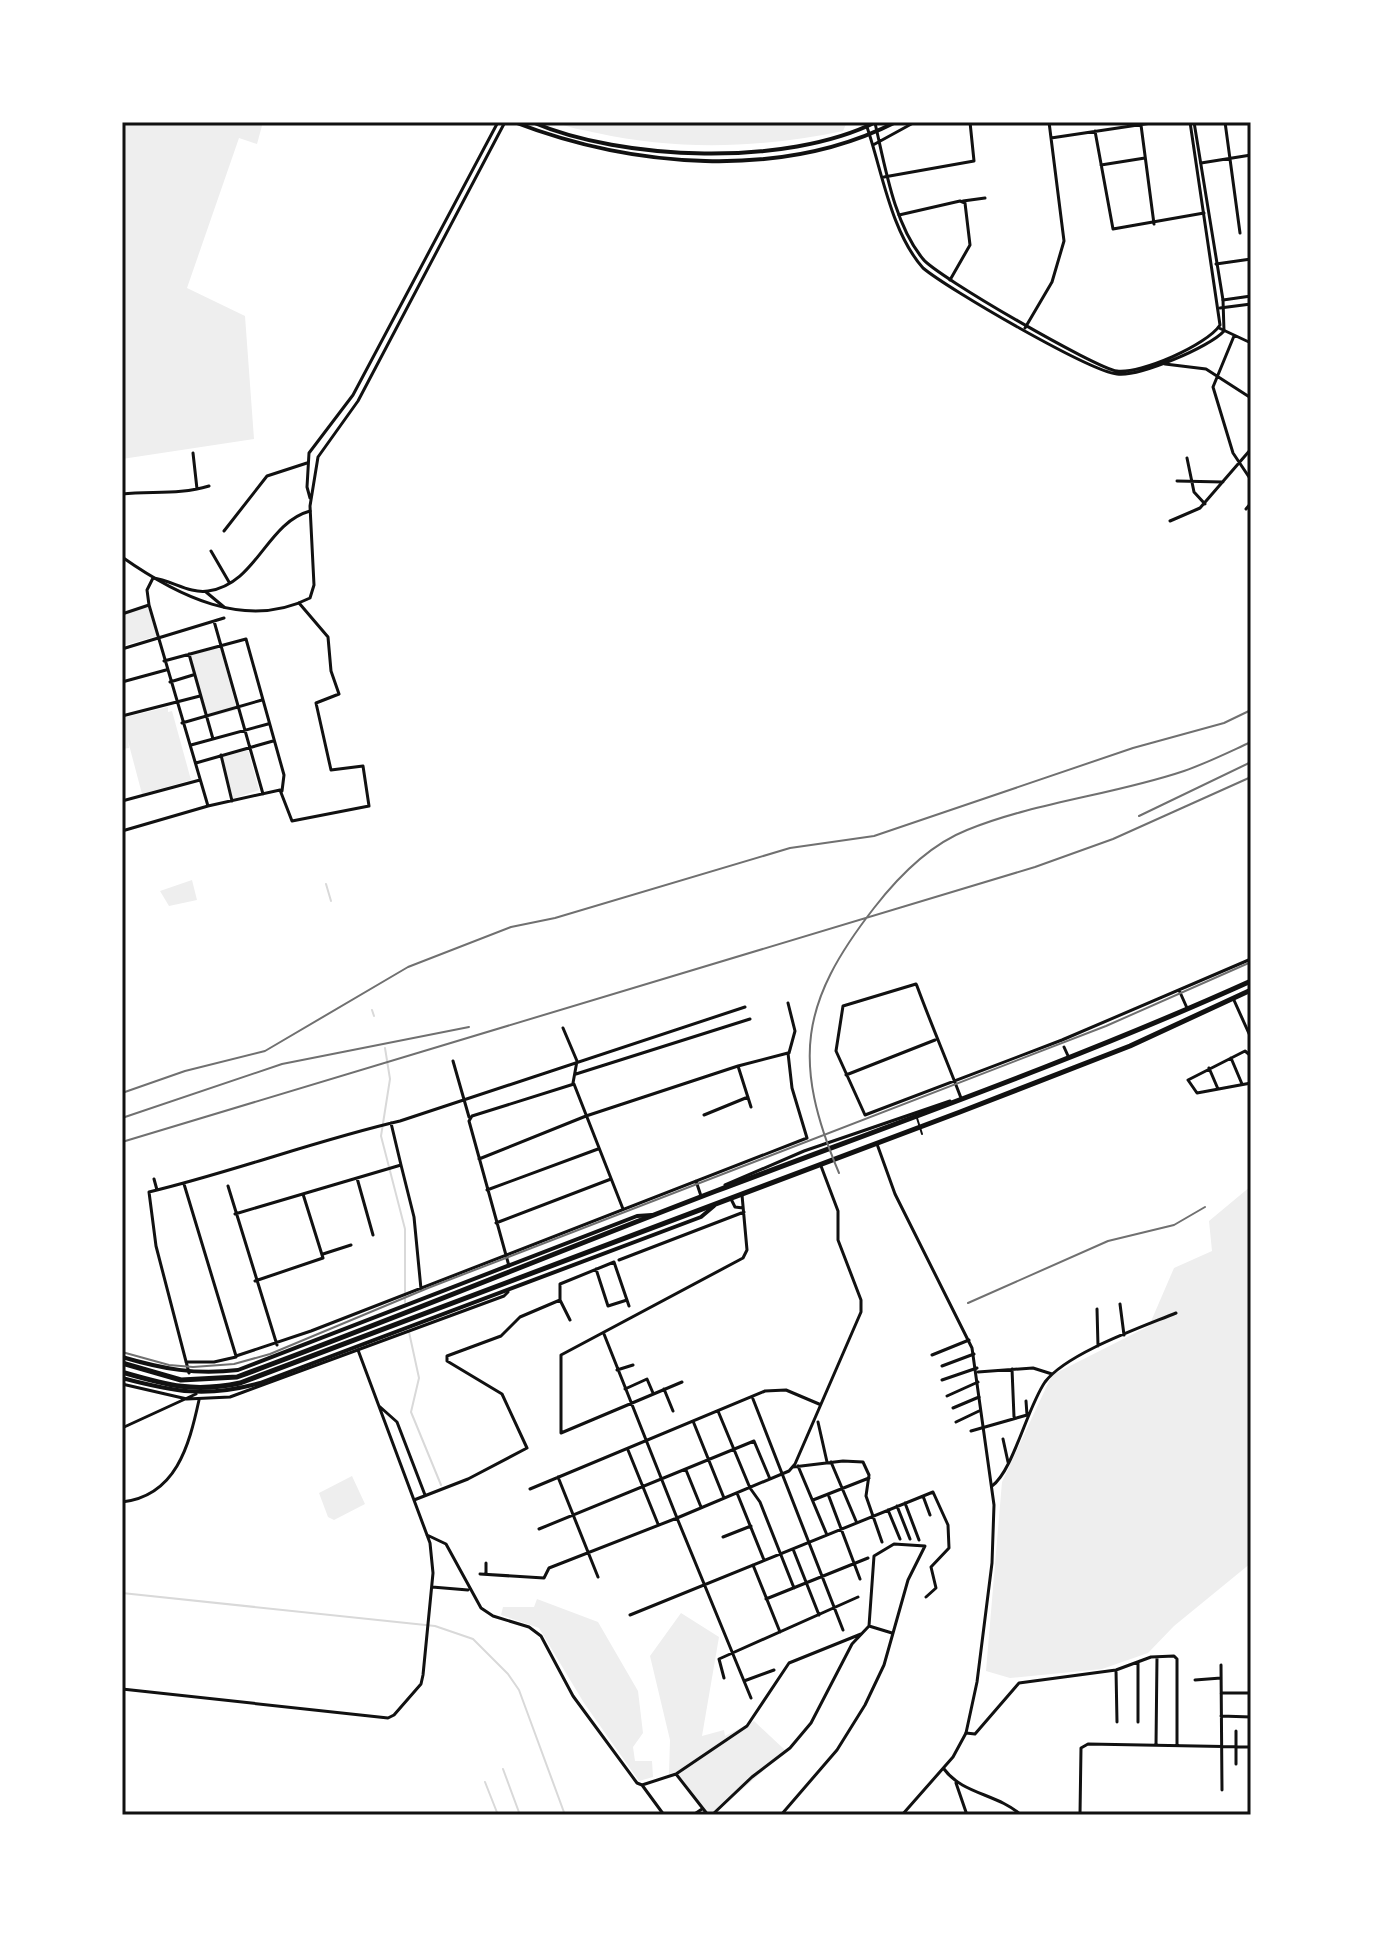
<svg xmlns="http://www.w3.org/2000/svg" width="1373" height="1937" font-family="'Open Sans',sans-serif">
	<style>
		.green { fill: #eee }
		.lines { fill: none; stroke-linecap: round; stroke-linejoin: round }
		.stream { stroke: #d9d9d9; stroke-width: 2 }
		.pedestrian { stroke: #111; stroke-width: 2 }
		.minor { stroke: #111; stroke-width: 3 }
		.tertiary { stroke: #111; stroke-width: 3 }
		.secondary { stroke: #111; stroke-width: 4 }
		.primary { stroke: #111; stroke-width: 4 }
		.trunk { stroke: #111; stroke-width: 5 }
		.rail { stroke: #707070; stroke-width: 2 }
		.neatline { fill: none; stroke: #111; stroke-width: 3 }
	</style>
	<rect width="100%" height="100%" fill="#fff"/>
	<!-- green -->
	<path class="green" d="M122 122H263L257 144 239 138 187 288 245 316 254 439 122 459Z
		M556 122H847L843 131C762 148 679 151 597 133 584 130 568 128 556 122Z
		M148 607 157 636 122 646V615Z
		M220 647 237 710 205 718 188 656Z
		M168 707V712L172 711 191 780 142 794 128 741 129 748 122 749V718Z
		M248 750 259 790 232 799 220 758Z
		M192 880 197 900 169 906 160 891Z
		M1251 1186V1563L1174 1626 1148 1653 1102 1669 1010 1678 986 1671 1002 1482 1052 1375 1149 1326 1174 1268 1212 1251 1209 1221Z
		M352 1476 365 1504 334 1520 328 1517 319 1493Z
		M537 1599 598 1622 638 1691 643 1733 633 1747 635 1761H652L653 1777 639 1781 584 1703 539 1628 501 1615 503 1607H534Z
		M681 1613 719 1637 702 1736 724 1730 725 1736 754 1721 786 1751 713 1815H705L676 1772 669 1774 670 1740 650 1656Z"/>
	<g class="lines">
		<!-- stream -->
		<path class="stream" d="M326 884 331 901
			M372 1010 374 1016
			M385 1048 390 1079 381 1136 405 1229V1302
			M409 1332 419 1378 411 1412 441 1485
			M122 1593 435 1626 473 1639 508 1674 519 1690 565 1815
			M503 1769 520 1815
			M485 1782 498 1815"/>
		<!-- pedestrian -->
		<path class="pedestrian" d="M917 1118 922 1134"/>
		<!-- minor -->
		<path class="minor" d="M1225 122 1240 233
			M1141 125 1154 224
			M1095 131 1113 229 1204 213
			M1051 138 1158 122
			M1201 163 1251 155
			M1101 165 1145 158
			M884 177 974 161 970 122
			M963 201 985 198
			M899 215 960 201 965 203 970 245 950 280
			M1216 264 1251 259
			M1223 300 1251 296
			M1220 308 1251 304
			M1025 328 1052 282 1064 241 1049 122
			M1219 328 1251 343
			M1234 336 1213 387 1233 453 1251 480
			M1165 364 1206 369 1251 398
			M193 453 197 489
			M1187 458 1194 492 1205 504
			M1177 481 1223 482
			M122 494C153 491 180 495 209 486
			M1246 509 1251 503
			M1170 521 1200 508 1251 449
			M224 531 267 476 307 463
			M211 551 229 582
			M206 592 224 607
			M149 605 147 590 153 578C171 580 190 594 208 591 257 584 266 523 310 511
			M122 614 149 605 208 806 280 790 292 821 369 806 363 766 331 770 316 703 339 694 331 671 328 637 299 603
			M214 621 263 794
			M122 649 224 618
			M189 654 213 739
			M164 661 246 639 284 775 282 791
			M122 682 166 670
			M170 682 193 675
			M122 716 200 696
			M182 723 262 700
			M191 745 268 724
			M221 755 232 801
			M196 763 273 741
			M122 801 200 780
			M122 831 208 806
			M1179 990 1187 1008
			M1233 998 1251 1038
			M788 1003 795 1031 789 1053
			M563 1028 577 1061 573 1083
			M1064 1047 1069 1058
			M1251 1056 1245 1051 1188 1080 1197 1093 1251 1083
			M1231 1058 1242 1084
			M453 1061 469 1117
			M1209 1068 1218 1089
			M576 1074 750 1019
			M846 1075 935 1040
			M961 1098C947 1061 931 1024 917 986L916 984 843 1006 836 1051 865 1115 1062 1040 1251 959
			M704 1115 748 1097
			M391 1123 401 1165
			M479 1159 586 1116 738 1066 751 1107
			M357 1178 373 1235
			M154 1179 157 1190
			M696 1181 701 1196
			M184 1184 236 1356 311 1331 807 1138 792 1088 788 1053 738 1066
			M228 1186 277 1345
			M487 1190 598 1149
			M731 1199 735 1207 743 1208
			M235 1214 401 1165 414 1217 421 1289
			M496 1223 611 1179
			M323 1254 351 1245
			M619 1260 744 1212
			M509 1266 469 1121 472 1116 574 1084 623 1209
			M596 1269 608 1306 627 1300
			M255 1281 323 1258 303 1194
			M560 1300 570 1320
			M1120 1304 1124 1335
			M1097 1309 1098 1346
			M604 1334 677 1518 789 1471 795 1464 861 1312V1300L838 1240V1211L821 1166
			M932 1355 969 1340
			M186 1362H214L236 1357
			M942 1366 974 1354
			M1012 1369 1014 1417
			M617 1370 633 1365
			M978 1372 1033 1368 1052 1374
			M189 1373 156 1246 149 1192C233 1172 317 1140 400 1121L745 1007
			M942 1380 977 1368
			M682 1382 561 1433V1355L743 1258 747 1250 742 1195
			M625 1389 647 1379 653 1393
			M664 1389 673 1411
			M947 1396 978 1382
			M753 1399 843 1630
			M379 1406 397 1422 425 1495
			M953 1408 979 1397
			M718 1411 750 1488 760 1502 794 1588
			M693 1421 724 1498
			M818 1422 827 1462
			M956 1422 979 1411
			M971 1431 1027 1415 1026 1401
			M1003 1439 1008 1462
			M628 1450 658 1524
			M831 1462 856 1521
			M798 1466 827 1535
			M793 1467 843 1461 863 1462 869 1475 866 1496 882 1542
			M686 1470 701 1507
			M558 1477 598 1577
			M992 1486C1013 1471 1027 1408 1045 1382 1067 1353 1142 1327 1176 1313
			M530 1489 765 1391 786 1390 819 1404
			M737 1493 764 1560
			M828 1494 860 1579
			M923 1496 930 1515
			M414 1500 468 1479 527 1448 502 1394 447 1361V1356L501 1336 520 1317 560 1300V1284L614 1262 629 1306
			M813 1500 869 1478
			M122 1502C176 1496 189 1446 199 1400
			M905 1503 919 1540
			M897 1506 910 1539
			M888 1510 900 1539
			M539 1529 754 1441 770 1479
			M427 1535 446 1544 481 1608 493 1616 529 1627 541 1636 573 1696 637 1783 642 1785 676 1774 708 1815
			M723 1537 751 1526
			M793 1549 819 1615
			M753 1565 780 1632
			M486 1573V1563
			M480 1574 544 1578 549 1568 677 1518 751 1698
			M432 1587 468 1590
			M766 1599 868 1558
			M630 1615 933 1492 948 1525 949 1548 931 1567 936 1588 926 1597
			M869 1626 892 1633
			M1138 1662V1722
			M1221 1665 1222 1790
			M1116 1670 1117 1722
			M724 1678 719 1659 858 1597
			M1195 1680 1221 1678
			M744 1681 774 1670
			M122 1689 388 1718 394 1715 421 1684 423 1675 433 1573 430 1543 358 1350
			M1221 1693H1251
			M1221 1716 1251 1717
			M1236 1731V1764
			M966 1733 975 1734 1019 1683 1116 1670 1151 1657 1174 1656 1177 1659V1745
			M1156 1745 1157 1657
			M944 1769C962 1794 998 1794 1021 1815
			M676 1774 747 1726 789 1663 861 1634
			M956 1783 967 1815
			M642 1785 664 1815
			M693 1815 702 1809
			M712 1815 752 1777 790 1748 811 1723 852 1644 869 1626 874 1556 894 1544 925 1546 908 1580 884 1665 865 1705 837 1750 781 1815
			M1080 1815 1081 1748 1088 1744 1250 1747 1251 1812"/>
		<!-- tertiary -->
		<path class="tertiary" d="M875 123C885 166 894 224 923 259 936 276 1097 369 1117 371 1141 374 1207 345 1220 325L1190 122
			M867 127C882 171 891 232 923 268 948 289 1089 371 1117 374 1139 377 1210 347 1224 331L1223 300 1194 122
			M873 145 915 122
			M310 498 307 487 309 453 353 395 498 122
			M122 557C176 595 245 631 310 598L314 585 310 506 318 457 358 401 505 122
			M877 1144 895 1194 972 1348 994 1505 992 1563 977 1682 966 1733 953 1757 902 1815
			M725 1185 804 1151 950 1101
			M122 1384 187 1399 230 1397 504 1296 508 1292
			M122 1428 196 1394"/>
		<!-- secondary -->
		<path class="secondary" d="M514 122C631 167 780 181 896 122
			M532 122C623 161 786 167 876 122"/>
		<!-- primary -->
		<path class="primary" d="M122 1357C163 1369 195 1375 238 1370L637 1216 652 1215
			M122 1378C175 1392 206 1398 260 1383L701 1217 714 1206"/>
		<!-- trunk -->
		<path class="trunk" d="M122 1363 181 1380 237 1377C398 1318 556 1252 716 1191 896 1123 1076 1060 1251 981
			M122 1372C167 1385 193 1393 240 1383L960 1112 1130 1046 1251 990"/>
		<!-- rail -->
		<path class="rail" d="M1139 816 1251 762
			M122 1093 185 1071 265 1051 408 967 511 927 555 918 790 848 874 836 1133 748 1224 723 1251 710
			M122 1118 282 1064 469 1027
			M122 1142 1035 867 1113 839 1251 777
			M839 1173C792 1061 800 1003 874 908 898 877 929 845 967 830 1036 802 1113 795 1184 771 1207 763 1229 752 1251 742
			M968 1303 1108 1241 1174 1225 1205 1207
			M122 1352 169 1365 193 1367 234 1364 270 1354 428 1288 1106 1026 1251 962"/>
	</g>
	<!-- border -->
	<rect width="1373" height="1937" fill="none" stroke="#ffffff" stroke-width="248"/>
	<rect x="124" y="124" width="1125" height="1689" class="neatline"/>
</svg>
